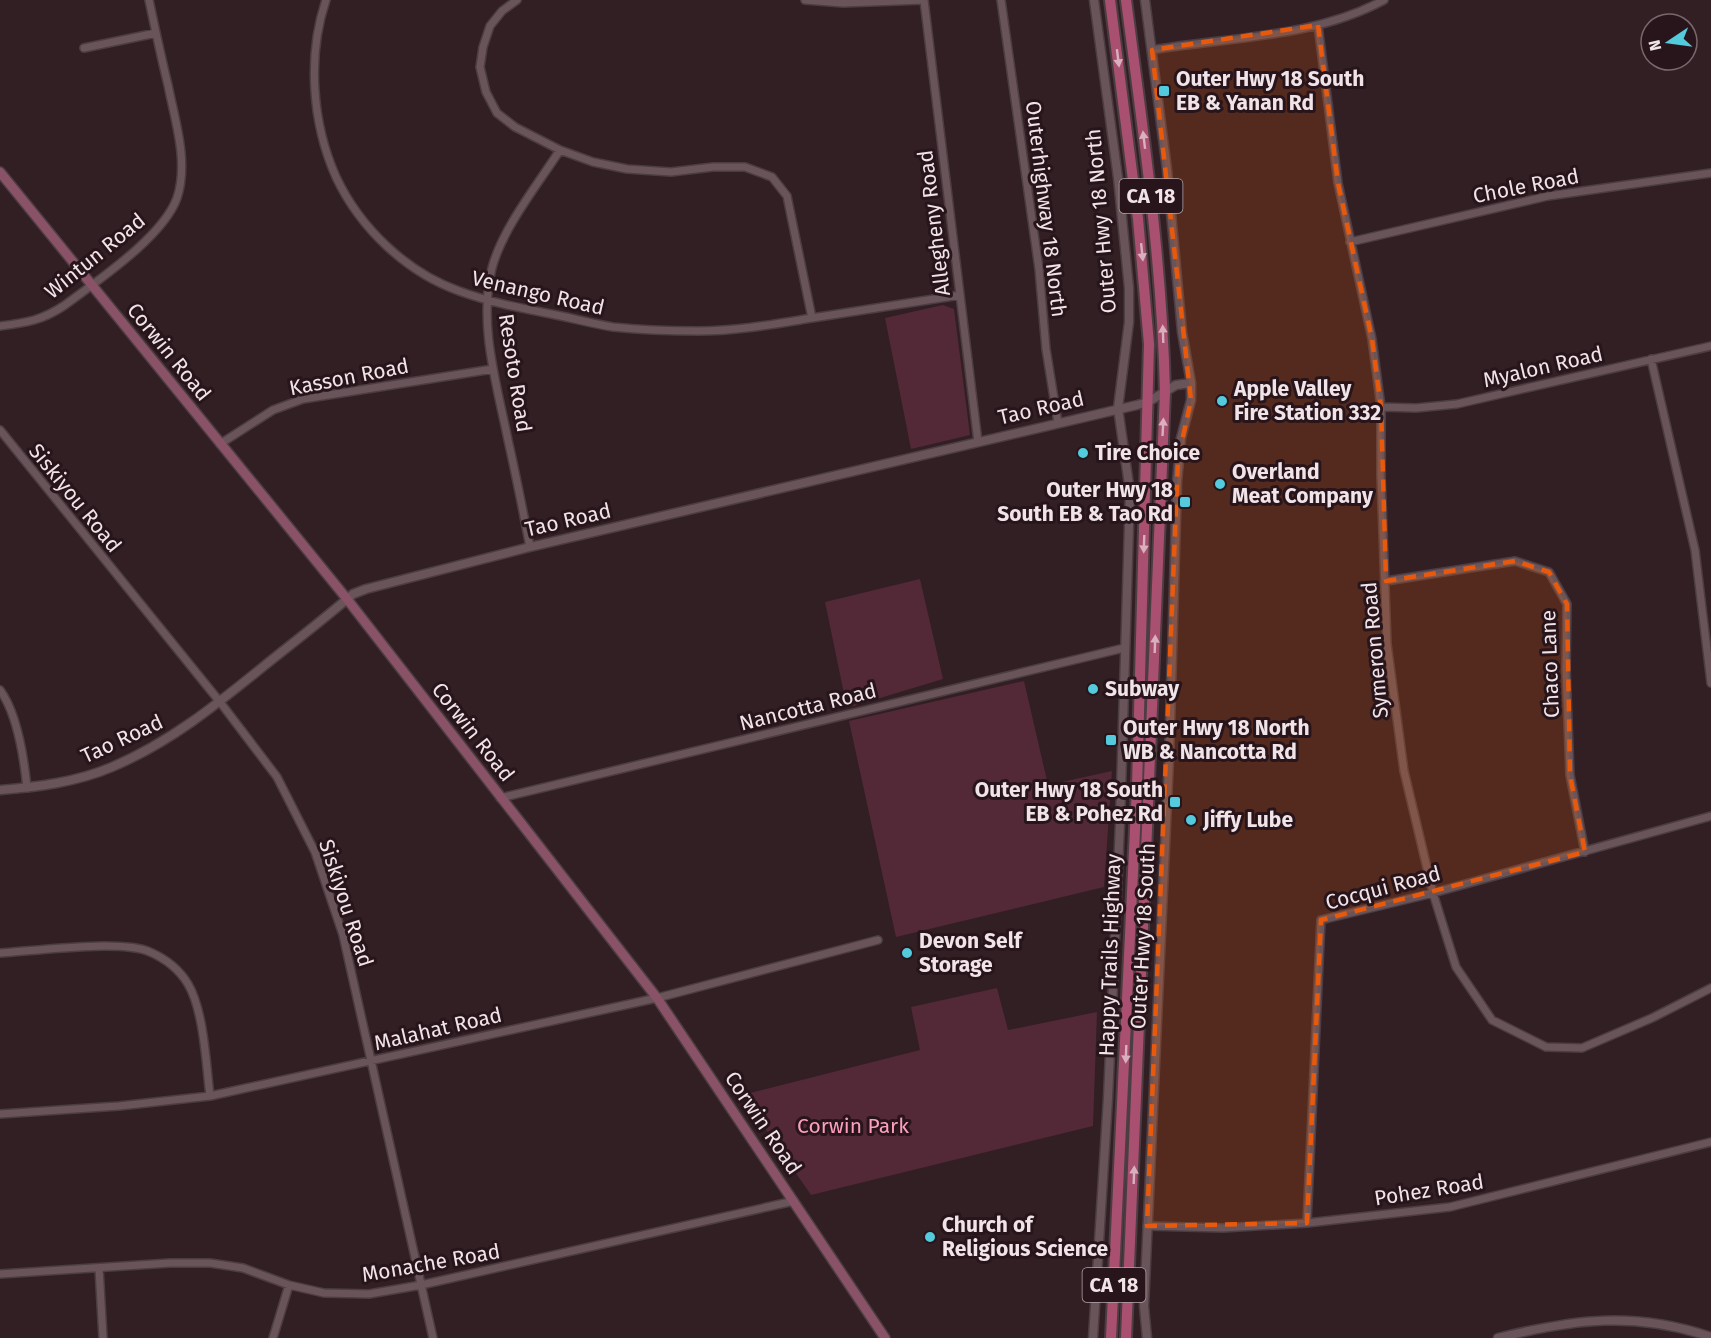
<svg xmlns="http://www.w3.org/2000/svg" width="1711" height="1338" font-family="'Fira Sans',sans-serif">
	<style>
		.green { fill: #532837 }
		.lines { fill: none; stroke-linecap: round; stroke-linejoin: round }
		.minor-casing { stroke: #4c3d42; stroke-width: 10 }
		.tertiary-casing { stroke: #4c3d42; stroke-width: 11 }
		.secondary-casing { stroke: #4c3d42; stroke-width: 12 }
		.primary-casing { stroke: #4c3d42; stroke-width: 14 }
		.minor { stroke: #69545a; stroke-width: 7 }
		.tertiary { stroke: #69545a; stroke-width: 8 }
		.secondary { stroke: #895266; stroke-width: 9 }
		.primary { stroke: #a95071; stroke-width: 10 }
		.oneway { fill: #d8b0be }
		.marked { fill: #e8590c; fill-opacity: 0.2; stroke: #e8590c; stroke-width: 4.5; stroke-dasharray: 12 8; stroke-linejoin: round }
		.poi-dot { fill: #54cadd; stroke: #27151b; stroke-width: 2 }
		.labels { text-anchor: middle; stroke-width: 6; stroke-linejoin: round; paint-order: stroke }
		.shield { fill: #27151b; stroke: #b4a6aa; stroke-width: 1.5 }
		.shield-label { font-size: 20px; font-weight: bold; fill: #f1e4e8 }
		.poi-label { font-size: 21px; font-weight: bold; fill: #f1e4e8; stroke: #27151b; text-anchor: start }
		.street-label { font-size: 21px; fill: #f1e4e8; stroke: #27151b }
		.park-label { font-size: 21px; fill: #fd9fbc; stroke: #27151b }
	</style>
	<rect width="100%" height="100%" fill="#311f24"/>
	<!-- green -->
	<path class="green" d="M943 305 954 309 970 435 911 449 885 318Z
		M920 579 943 679 847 708 825 602Z
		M1024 681 1048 785 1112 771 1104 887 896 937 849 721Z
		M997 988 1008 1030 1097 1012 1093 1126 811 1195 742 1095 920 1050 911 1007Z"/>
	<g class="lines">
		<!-- minor casing -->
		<g class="minor-casing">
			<path id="minor" d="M326 0C307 56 312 123 336 177 360 228 406 272 459 291 489 302 520 308 551 314 572 318 593 324 613 327 641 330 671 331 699 331 737 331 775 324 812 318 861 310 911 303 960 295
				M517 0 502 11 490 26 483 47 480 67 486 92 497 113 515 127 560 150 593 162 627 169 671 172 713 167H745L772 177 787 196 812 318
				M805 0 843 3 924 0
				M924 0 978 442
				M1001 0 1039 269 1046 349 1058 423
				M1318 25 1338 183 1372 339 1381 407V476L1387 644 1404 771 1433 893 1456 967 1492 1020 1546 1047 1582 1048 1652 1018 1711 988
				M84 48 156 33
				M1152 50C1229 37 1314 38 1384 0
				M1350 242 1548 196 1711 173
				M0 326C26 323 43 320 65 305 97 281 163 237 177 198 189 162 175 121 168 85 161 57 155 28 149 0
				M1651 359 1695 550 1711 683
				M1381 407 1416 408 1457 404 1711 346
				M0 430 220 702 277 777 315 852 343 935 433 1338
				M220 444 273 410 303 399 493 369
				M530 547C523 511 516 475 508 440 497 385 478 324 492 268 502 229 538 184 560 150
				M1386 581 1515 561 1549 572 1567 604 1566 669 1570 775 1585 852
				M0 690C18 715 24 758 27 788
				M500 798 1124 648
				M0 953C34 951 122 939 150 952 166 959 179 969 188 984 204 1011 206 1064 210 1096
				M0 1114 119 1106 210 1096 657 998 878 940
				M1307 1223 1321 920 1433 893 1711 816
				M1147 1226 1223 1228 1307 1223 1450 1207 1711 1142
				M99 1268 103 1338
				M0 1274 170 1263H210L243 1268 289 1285 324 1293 369 1294 421 1285 794 1201
				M273 1338 289 1285"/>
		</g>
		<!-- tertiary casing -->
		<g class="tertiary-casing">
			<path id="tertiary" d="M1145 0 1167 170 1182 332 1191 383V400L1181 438 1177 482 1169 758 1144 1306 1147 1338
				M0 790C38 787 77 782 112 767 169 743 216 705 264 666 294 642 324 619 353 594L366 589 530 547 1137 405 1148 402 1176 385 1191 383
				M1093 1338 1108 1098 1120 823 1130 492 1118 408 1129 322V288L1118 178 1094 0
				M1498 1338C1574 1319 1635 1311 1711 1337"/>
		</g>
		<!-- secondary casing -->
		<g class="secondary-casing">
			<path id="secondary" d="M0 172 347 599 657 998 885 1338"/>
		</g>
		<!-- primary casing -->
		<g class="primary-casing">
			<path id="primary" d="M1110 0 1138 219 1149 344 1137 787 1111 1338
				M1126 0C1143 131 1162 260 1165 392L1126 1338"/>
		</g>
		<!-- minor -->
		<use href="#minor" class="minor"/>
		<!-- tertiary -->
		<use href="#tertiary" class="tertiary"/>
		<!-- secondary -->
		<use href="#secondary" class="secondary"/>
		<!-- primary -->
		<use href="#primary" class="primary"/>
	</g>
	<!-- one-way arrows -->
	<defs><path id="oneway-solid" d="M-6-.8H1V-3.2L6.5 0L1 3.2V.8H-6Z" transform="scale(1.5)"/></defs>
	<g class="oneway">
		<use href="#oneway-solid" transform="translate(1118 58) rotate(83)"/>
		<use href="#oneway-solid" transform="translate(1144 140) rotate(-97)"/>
		<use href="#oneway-solid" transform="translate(1142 252) rotate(84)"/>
		<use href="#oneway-solid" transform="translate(1163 334) rotate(-92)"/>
		<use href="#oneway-solid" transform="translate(1163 427) rotate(-87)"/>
		<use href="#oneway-solid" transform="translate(1144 544) rotate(92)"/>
		<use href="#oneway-solid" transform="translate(1155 644) rotate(-88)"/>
		<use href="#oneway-solid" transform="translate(1126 1054) rotate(92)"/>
		<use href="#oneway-solid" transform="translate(1134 1175) rotate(-88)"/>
	</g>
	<!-- marked area -->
	<path class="marked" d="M1318 25 1338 183 1372 339 1381 407 1386 581 1515 561 1549 572 1567 604 1570 775 1585 852 1321 920 1307 1223 1147 1226 1178 459 1191 400 1152 50Z"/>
	<!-- markers -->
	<g class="poi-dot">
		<rect x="1158" y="85" width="12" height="12" rx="3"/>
		<circle cx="1222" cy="401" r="6"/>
		<circle cx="1083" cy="453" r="6"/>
		<circle cx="1220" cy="484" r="6"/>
		<rect x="1179" y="496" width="12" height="12" rx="3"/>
		<circle cx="1093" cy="689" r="6"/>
		<rect x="1105" y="734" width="12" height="12" rx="3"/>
		<rect x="1169" y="796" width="12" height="12" rx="3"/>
		<circle cx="1191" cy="820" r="6"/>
		<circle cx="907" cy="953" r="6"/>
		<circle cx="930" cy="1237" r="6"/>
	</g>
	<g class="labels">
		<!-- shield labels -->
		<g class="shield">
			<rect x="1119.5" y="179" width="63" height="34" rx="4.5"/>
			<rect x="1082.5" y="1268" width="63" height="34" rx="4.5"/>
		</g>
		<g class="shield-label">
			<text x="1151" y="203">CA 18</text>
			<text x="1114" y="1292">CA 18</text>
		</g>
		<!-- poi labels -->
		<g class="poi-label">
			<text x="1176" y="86">Outer Hwy 18 South<tspan x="1176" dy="24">EB &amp; Yanan Rd</tspan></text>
			<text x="1234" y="396">Apple Valley<tspan x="1234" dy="24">Fire Station 332</tspan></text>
			<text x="1095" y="460">Tire Choice</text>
			<text x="1232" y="479">Overland<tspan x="1232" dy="24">Meat Company</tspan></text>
			<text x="1173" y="497" text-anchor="end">Outer Hwy 18<tspan x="1173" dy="24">South EB &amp; Tao Rd</tspan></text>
			<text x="1105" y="696">Subway</text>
			<text x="1123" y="735">Outer Hwy 18 North<tspan x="1123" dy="24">WB &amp; Nancotta Rd</tspan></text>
			<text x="1163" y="797" text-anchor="end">Outer Hwy 18 South<tspan x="1163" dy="24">EB &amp; Pohez Rd</tspan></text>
			<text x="1203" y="827">Jiffy Lube</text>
			<text x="919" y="948">Devon Self<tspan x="919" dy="24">Storage</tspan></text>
			<text x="942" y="1232">Church of<tspan x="942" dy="24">Religious Science</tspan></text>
		</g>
		<!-- street labels -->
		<g class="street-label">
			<text transform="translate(1526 186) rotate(-11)" y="7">Chole Road</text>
			<text transform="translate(1046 209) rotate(83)" y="7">Outerhighway 18 North</text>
			<text transform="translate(1101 221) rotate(-95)" y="7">Outer Hwy 18 North</text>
			<text transform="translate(934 223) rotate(-97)" y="7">Allegheny Road</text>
			<text transform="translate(95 256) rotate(-39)" y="7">Wintun Road</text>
			<text transform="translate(538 293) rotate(13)" y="7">Venango Road</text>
			<text transform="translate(169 352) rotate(51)" y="7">Corwin Road</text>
			<text transform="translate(1543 367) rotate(-13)" y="7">Myalon Road</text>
			<text transform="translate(515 373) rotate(81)" y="7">Resoto Road</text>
			<text transform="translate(349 377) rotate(-11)" y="7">Kasson Road</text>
			<text transform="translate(1041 408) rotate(-13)" y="7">Tao Road</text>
			<text transform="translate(75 498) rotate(51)" y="7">Siskiyou Road</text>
			<text transform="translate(568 520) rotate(-13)" y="7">Tao Road</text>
			<text transform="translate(1375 650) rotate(-95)" y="7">Symeron Road</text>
			<text transform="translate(1550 664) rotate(-92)" y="7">Chaco Lane</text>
			<text transform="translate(808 707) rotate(-14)" y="7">Nancotta Road</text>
			<text transform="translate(473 732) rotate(52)" y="7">Corwin Road</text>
			<text transform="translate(122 739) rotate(-25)" y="7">Tao Road</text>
			<text transform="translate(1383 888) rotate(-15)" y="7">Cocqui Road</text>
			<text transform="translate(346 903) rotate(72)" y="7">Siskiyou Road</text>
			<text transform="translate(1143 936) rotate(-87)" y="7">Outer Hwy 18 South</text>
			<text transform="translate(1110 955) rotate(-88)" y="7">Happy Trails Highway</text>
			<text transform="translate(438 1029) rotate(-13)" y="7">Malahat Road</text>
			<text transform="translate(763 1123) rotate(56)" y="7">Corwin Road</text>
			<text transform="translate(1429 1190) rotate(-9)" y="7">Pohez Road</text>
			<text transform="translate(431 1263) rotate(-10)" y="7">Monache Road</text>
		</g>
		<!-- park labels -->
		<g class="park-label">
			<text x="853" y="1133">Corwin Park</text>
		</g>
	</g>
	<!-- north arrow -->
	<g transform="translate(1669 42) rotate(257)"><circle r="28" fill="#27151b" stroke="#78686d" stroke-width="1.5"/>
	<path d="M0-4.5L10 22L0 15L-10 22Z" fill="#54cadd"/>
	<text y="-9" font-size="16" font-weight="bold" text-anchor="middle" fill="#f1e4e8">N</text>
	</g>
</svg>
